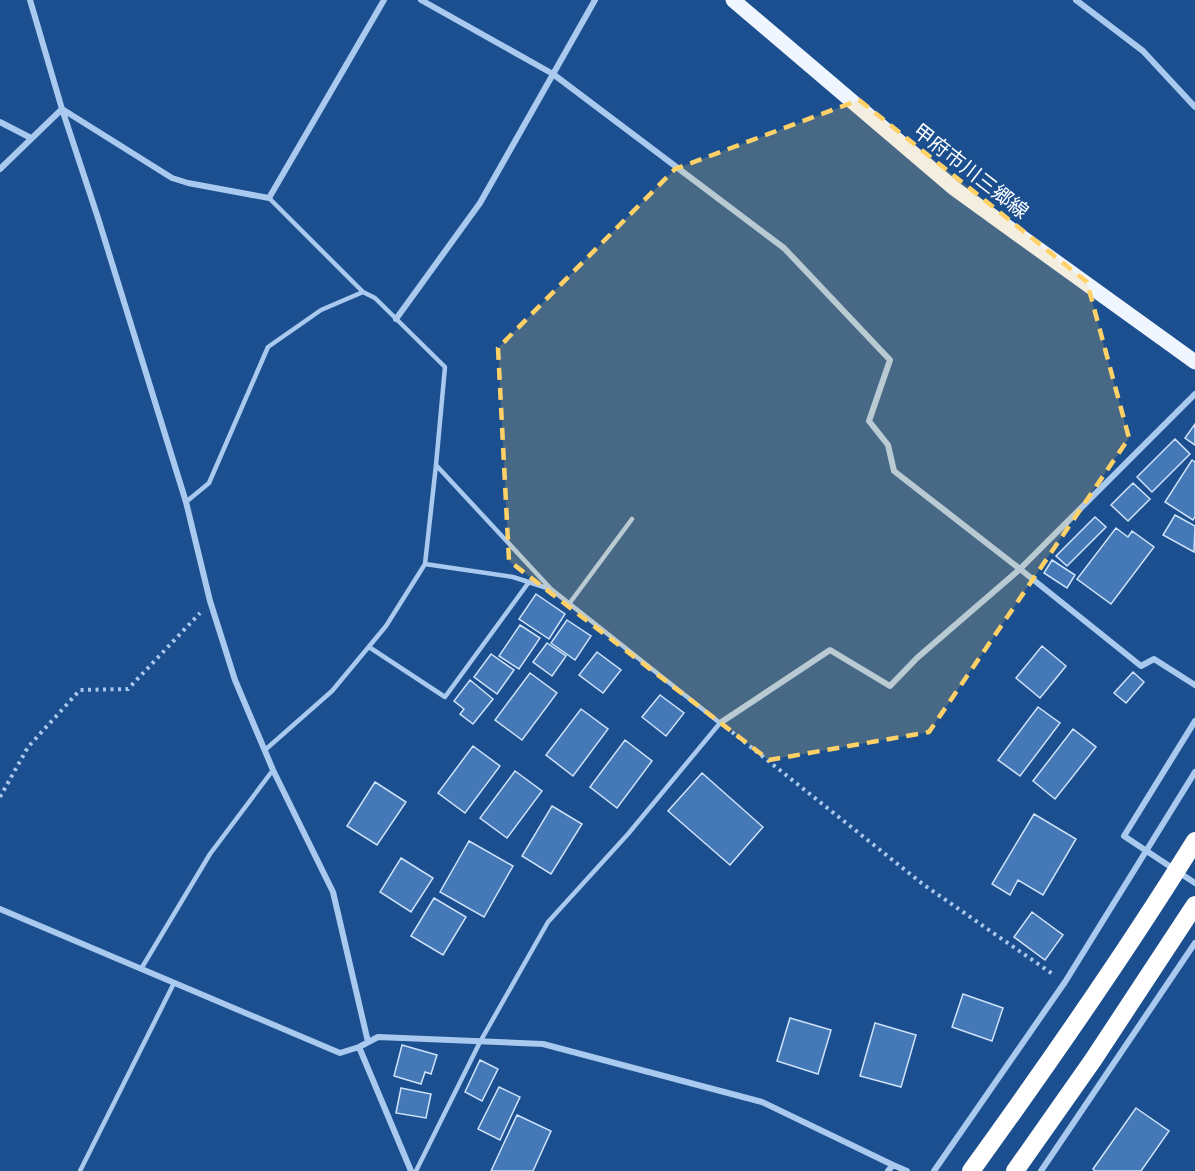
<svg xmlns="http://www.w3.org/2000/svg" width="1195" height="1171" font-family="'Space Grotesk','Noto Sans JP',sans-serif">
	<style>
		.building { fill: #4478b7; stroke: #cfe3fa; stroke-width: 1.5 }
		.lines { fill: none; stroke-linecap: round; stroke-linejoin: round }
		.path { stroke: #a9c9ee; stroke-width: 4; stroke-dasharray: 3 4.5; stroke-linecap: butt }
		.service { stroke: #a9c9ee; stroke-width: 4.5 }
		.minor { stroke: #a9c9ee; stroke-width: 6 }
		.primary { stroke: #f0f6ff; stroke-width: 15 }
		.motorway { stroke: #fff; stroke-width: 18 }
		.motorway-bridge { stroke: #fff; stroke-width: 18 }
		.marked { fill: #ffd166; fill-opacity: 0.2; stroke: #ffd166; stroke-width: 4.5; stroke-dasharray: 12 8; stroke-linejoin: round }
		.labels { text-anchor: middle; stroke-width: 4.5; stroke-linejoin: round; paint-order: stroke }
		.street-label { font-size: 20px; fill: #fff; stroke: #1b4f8f }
	</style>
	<rect width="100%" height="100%" fill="#1b4f8f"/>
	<!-- building -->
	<path class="building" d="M1195 424V445L1185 438Z
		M1175 439 1190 454 1152 492 1137 477Z
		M1192 460 1195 462V517L1193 520 1165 502Z
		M1133 483 1150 499 1128 521 1111 505Z
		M1175 515 1195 526 1194 552 1163 535Z
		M1095 517 1106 527 1067 566 1056 556Z
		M1116 528 1128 537 1132 531 1154 547 1111 604 1077 579Z
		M1052 560 1075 575 1067 588 1044 573Z
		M536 594 565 614 549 639 519 619Z
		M567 620 591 636 575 660 551 643Z
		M520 625 540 638 519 669 499 656Z
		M547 643 566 656 552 676 533 662Z
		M1042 646 1066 666 1040 698 1016 678Z
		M597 652 621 670 603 693 579 675Z
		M491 654 514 670 497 694 474 677Z
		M1133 672 1144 682 1126 703 1114 693Z
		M530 673 557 693 522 740 495 720Z
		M470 680 493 699 473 724 460 714 464 709 454 701Z
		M660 695 684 713 666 736 642 717Z
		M1038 707 1060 723 1020 776 998 760Z
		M581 709 608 729 573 776 546 755Z
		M1073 729 1096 747 1055 799 1033 781Z
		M625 740 652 761 617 808 590 787Z
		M473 746 500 766 465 813 438 793Z
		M515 771 542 791 507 838 480 818Z
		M702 773 763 827 730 865 668 811Z
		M375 782 406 802 377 845 347 826Z
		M552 806 582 824 551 874 522 856Z
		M1034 814 1076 839 1043 895 1018 880 1010 895 992 884Z
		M469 841 513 866 484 917 440 892Z
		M401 858 433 878 411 912 380 892Z
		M434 898 466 917 443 955 411 936Z
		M1032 912 1063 935 1045 960 1014 937Z
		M963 994 1003 1008 992 1041 952 1027Z
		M790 1018 831 1030 818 1074 777 1061Z
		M875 1023 916 1035 901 1087 860 1076Z
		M402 1045 437 1055 431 1074 425 1072 421 1084 394 1076Z
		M480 1060 498 1069 482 1101 465 1092Z
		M499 1087 520 1097 500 1140 478 1129Z
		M401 1088 431 1094 426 1118 396 1113Z
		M1136 1108 1169 1131 1141 1171H1095L1093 1169Z
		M517 1115 551 1131 533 1171H491Z"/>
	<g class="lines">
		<!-- path -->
		<path class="path" d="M732 732 924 885 1054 975
			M0 797 28 747 80 690 128 689 200 613"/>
		<!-- service -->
		<path class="service" d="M269 198 363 292
			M186 502 209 483 268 347 321 310 363 292 375 298 445 367 436 465 425 564
			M569 604 632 519
			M369 647 445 697 529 582
			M265 750 332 691 386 626 425 564 513 577 550 589
			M141 969 210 854 273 770
			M80 1171 174 983
			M416 1171 480 1042 548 922 628 834 720 723 551 589 436 465"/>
		<!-- minor -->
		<path class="minor" d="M30 0 62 109 98 218 186 502 210 601 235 680 273 770 333 892 368 1042
			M421 0 553 74 784 248 890 360 869 421 888 445 894 471 1020 569 1141 666 1154 659 1195 685
			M1076 0 1143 51 1195 107
			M0 122 31 138
			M0 169 62 109 172 178 188 183 269 198 384 0
			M396 319 480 203 595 0
			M1195 721 1124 836 1195 883
			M720 723 830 650 890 686 917 658 1020 569 1195 394
			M0 909 340 1053 359 1047 378 1037 543 1044 762 1102 893 1165 888 1171
			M359 1047 411 1171
			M893 1165 907 1171
			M934 1171 1065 982 1195 772
			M1041 1171 1195 943"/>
		<!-- primary -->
		<path class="primary" d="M733 0 955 189 1195 362"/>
		<!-- motorway -->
		<path class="motorway" d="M1015 1171 1093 1060 1195 905"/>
		<!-- motorway-bridge -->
		<path class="motorway-bridge" d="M971 1171C1049 1063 1125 954 1195 841"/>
	</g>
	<!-- marked area -->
	<path class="marked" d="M859 100 1087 282 1129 438 929 732 769 760 509 561 498 348 675 169Z"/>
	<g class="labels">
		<!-- street labels -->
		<g class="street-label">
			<text transform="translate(971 171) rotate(38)" y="7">甲府市川三郷線</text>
		</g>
	</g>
</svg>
